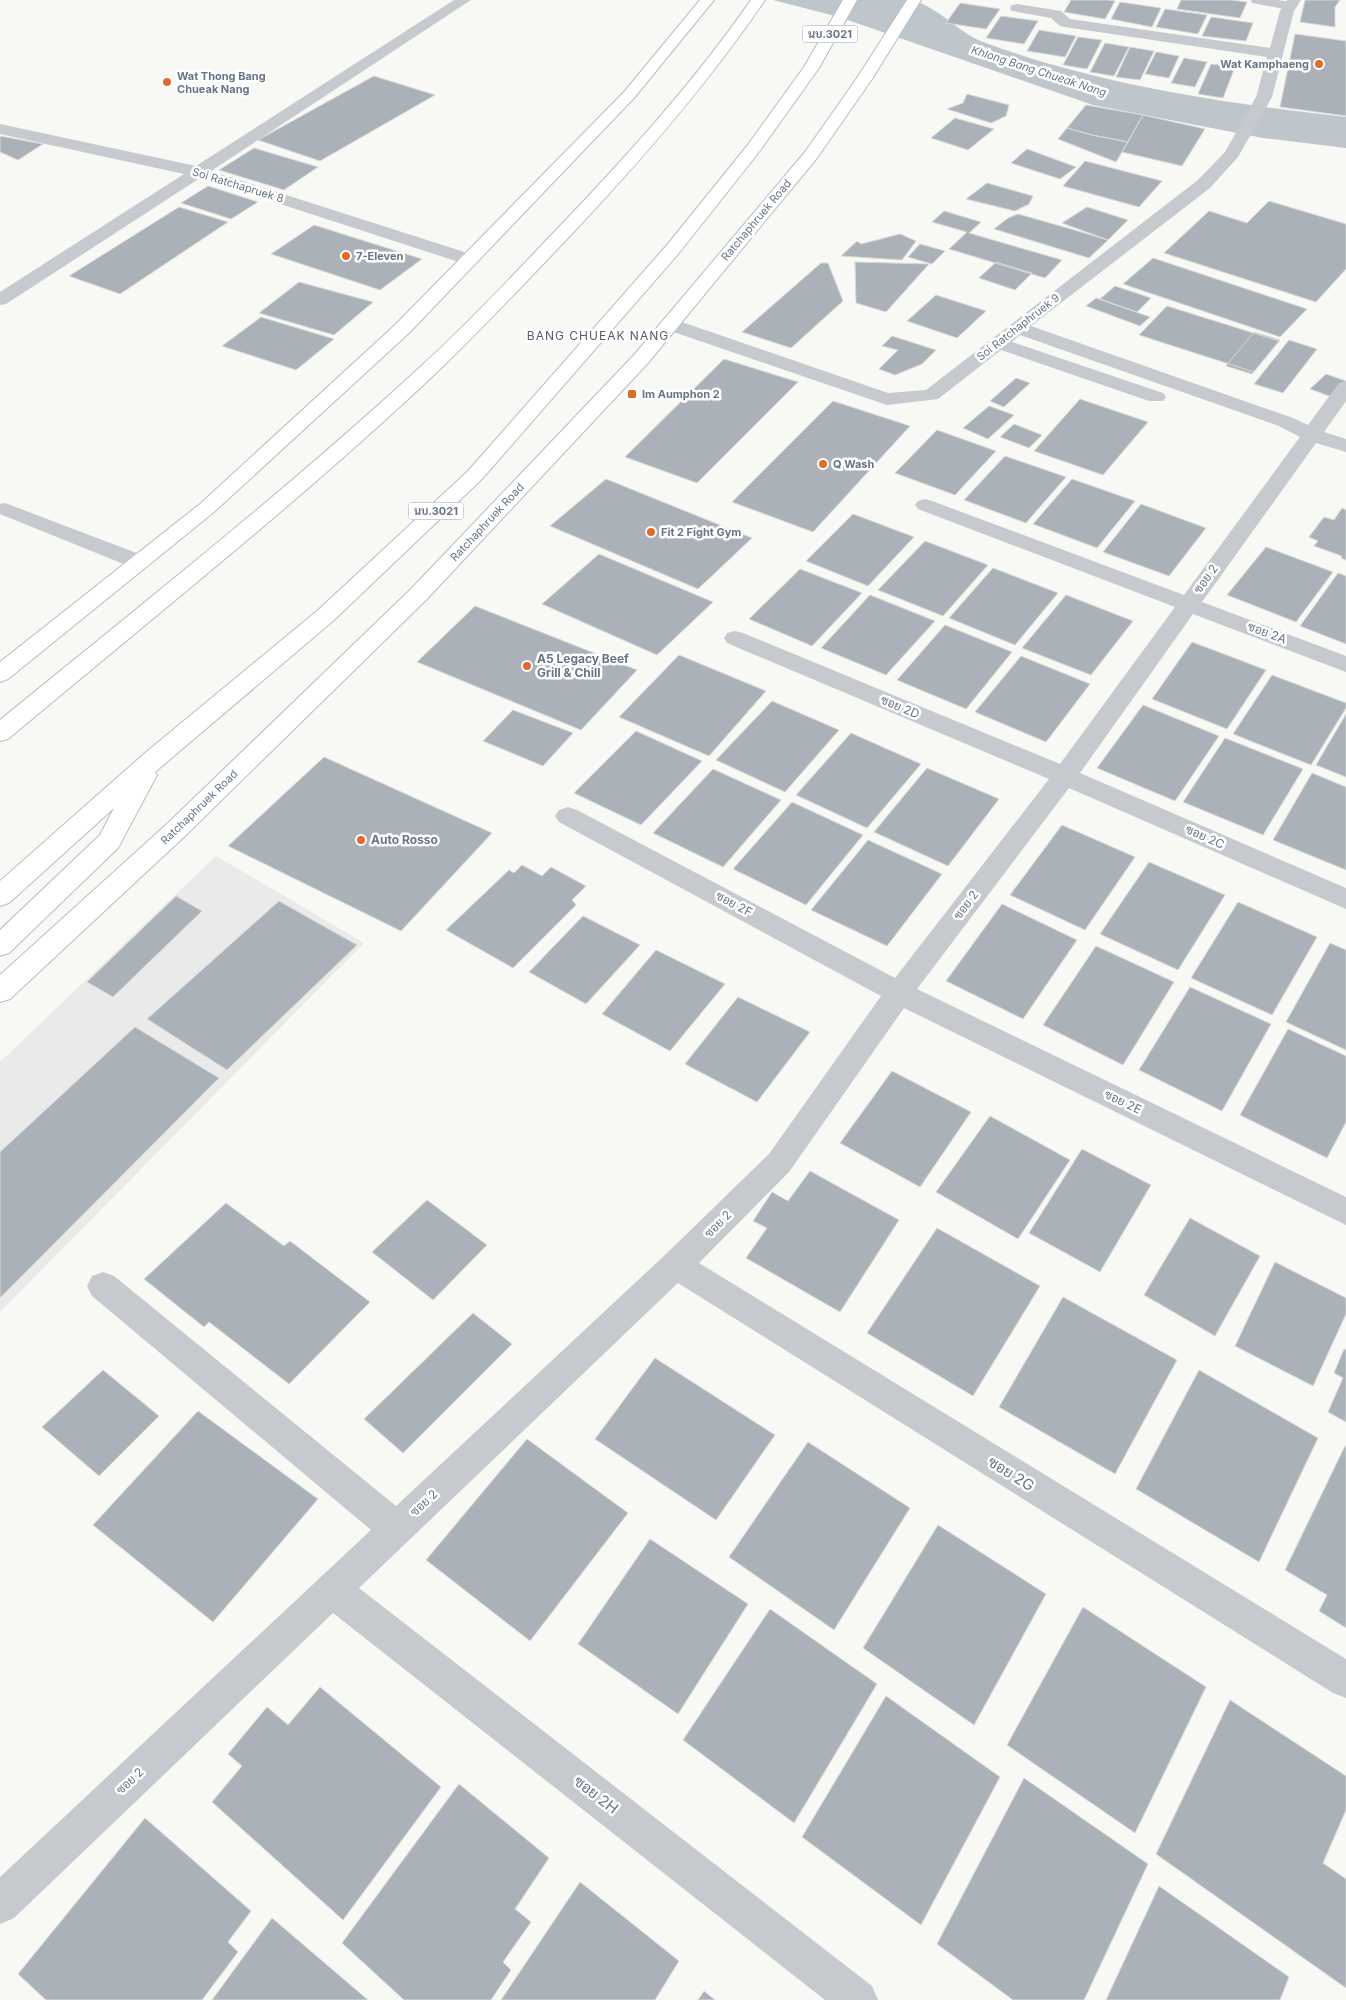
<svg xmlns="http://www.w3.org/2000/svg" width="1346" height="2000" font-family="Inter,Sarabun,sans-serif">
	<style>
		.built { fill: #e9eae9 }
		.water { fill: #bec6cc }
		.building { fill: #aab1b8; stroke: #d9dad8 }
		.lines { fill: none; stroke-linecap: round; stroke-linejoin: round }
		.secondary-casing { stroke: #b8bcc2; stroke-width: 2 }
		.primary-casing { stroke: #b9bcc1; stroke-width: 2 }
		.lane { fill: #c6c9cd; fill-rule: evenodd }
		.street { fill: #c6c9cd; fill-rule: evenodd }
		.secondary { fill: #fff; fill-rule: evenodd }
		.primary { fill: #fff; fill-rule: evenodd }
		.poi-dot { fill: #df6a2e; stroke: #fff; stroke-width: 2 }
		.labels { text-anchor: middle; stroke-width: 5; stroke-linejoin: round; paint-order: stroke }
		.shield { fill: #fff; stroke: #959eaa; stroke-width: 1 }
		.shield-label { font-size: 11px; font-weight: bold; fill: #687586 }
		.far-poi-label { font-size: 11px; font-weight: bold; fill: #687586; stroke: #fff; text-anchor: start }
		.far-water-label { font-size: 11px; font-style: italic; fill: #637681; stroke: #fff }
		.far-street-label { font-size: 11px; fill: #687586; stroke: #fff }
		.far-quarter-label { font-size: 12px; letter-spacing: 1px; fill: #555f6b; stroke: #fff }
		.street-label { font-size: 12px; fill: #687586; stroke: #fff }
		.poi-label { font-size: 12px; font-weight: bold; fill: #687586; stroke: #fff; text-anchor: start }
		.near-street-label { font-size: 15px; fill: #687586; stroke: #fff }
	</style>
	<rect width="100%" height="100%" fill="#f8f8f5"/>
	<!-- built -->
	<path class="built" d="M216 856 364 943 0 1312V1062Z"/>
	<!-- water -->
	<path class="water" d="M773 0H912C941 9 958 32 983 42 1099 85 1223 103 1346 117V148L1263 138 1093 105 839 17Z"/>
	<!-- building -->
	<path class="building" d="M1071 0H1108L1115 1 1105 19 1064 12Z
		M1181 0H1231L1247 2 1240 18 1177 9Z
		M1305 0H1340L1335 7V27L1300 22Z
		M1120 2 1161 8 1152 27 1111 19Z
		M960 3 1000 9 986 29 946 23Z
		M1165 9 1207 15 1198 34 1156 27Z
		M1001 16 1038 21 1024 44 986 38Z
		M1211 17 1253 23 1246 41 1202 36Z
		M1039 30 1076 36 1065 57 1027 51Z
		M1295 34 1346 41V116L1280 107Z
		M1078 37 1102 40 1087 69 1063 65Z
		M1105 43 1129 47 1114 76 1090 72Z
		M1130 47 1154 51 1140 80 1116 77Z
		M1156 52 1179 56 1169 78 1145 74Z
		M1184 58 1207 62 1195 87 1171 83Z
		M1211 64 1235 67 1223 98 1198 94Z
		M374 76 435 95 320 161 258 140Z
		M967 94 1009 105 1006 116 991 123 947 109 963 103Z
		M1086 105 1143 115 1128 142 1092 135 1067 128Z
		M1143 115 1205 129 1182 166 1122 152Z
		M955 118 994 129 968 150 931 138Z
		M1067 128 1092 135 1128 142 1116 162 1058 139Z
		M0 136 43 144 18 160 0 152Z
		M254 148 318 167 284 190 219 170Z
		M1027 149 1076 167 1060 179 1011 163Z
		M1085 161 1162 181 1139 207 1063 186Z
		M987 183 1033 196 1029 204 1015 211 966 199Z
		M208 186 258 202 231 219 181 203Z
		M1269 201 1346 224V269L1316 302 1164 253 1209 211 1247 223Z
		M179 207 228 222 120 294 69 276Z
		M1087 207 1128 220 1108 240 1062 223Z
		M944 211 981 222 969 233 1062 260 1045 278 949 249 967 232 932 222Z
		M1018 214 1071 229 1108 240 1089 258 994 229 1008 218Z
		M314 225 422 259 380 290 271 254Z
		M900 234 916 241 902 260 841 256 857 241 861 244Z
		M920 244 945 251 932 264 908 257Z
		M1153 258 1307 309 1280 337 1123 284Z
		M855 262 929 264 886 312 856 303Z
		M996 262 1032 273 1015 290 979 278Z
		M821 263H828L843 301 791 348 742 332Z
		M299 282 373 302 334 335 259 313Z
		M1115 286 1151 298 1137 312 1100 299Z
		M936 295 986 311 957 338 907 321Z
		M1096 298 1150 317 1140 326 1086 306Z
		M1167 306 1279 341 1254 372 1139 335Z
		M261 317 334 339 296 370 222 346Z
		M1254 332 1280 340 1252 374 1226 366Z
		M892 336 936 350 922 364 895 375 879 369 898 350 882 346Z
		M1289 340 1317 349 1283 393 1254 384Z
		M724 359 798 382 697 483 625 457Z
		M1326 374 1346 381 1332 397 1310 389Z
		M1016 378 1030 383 1004 407 990 401Z
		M1080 399 1148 422 1103 475 1034 451Z
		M833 401 910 426 813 532 732 502Z
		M989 406 1014 415 988 439 963 428Z
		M1014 424 1042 435 1029 448 1000 437Z
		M937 430 996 451 955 495 895 473Z
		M1005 456 1066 477 1026 523 964 500Z
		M606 479 752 538 698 589 550 526Z
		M1072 479 1135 501 1097 548 1033 524Z
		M1141 504 1206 528 1169 576 1103 552Z
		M1342 508 1346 510V560L1341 558 1342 556 1314 546 1318 541 1309 537 1324 517 1334 520Z
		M853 514 914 537 868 586 806 561Z
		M925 541 988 565 943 616 878 590Z
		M1266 547 1333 572 1296 622 1227 595Z
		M599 554 713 602 657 655 542 604Z
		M993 568 1058 593 1015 645 949 618Z
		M800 569 862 593 812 646 749 619Z
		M1338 573 1346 576V644L1300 626Z
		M870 595 935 621 886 675 821 648Z
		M1066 595 1133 621 1091 675 1022 648Z
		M475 606 637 670 581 730 417 662Z
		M945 625 1012 652 966 709 897 680Z
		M1192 642 1266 670 1227 729 1152 699Z
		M679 655 766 691 709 756 619 717Z
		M1021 656 1090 684 1046 742 975 712Z
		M1272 675 1346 703V708L1311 765 1233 734Z
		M772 701 839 730 785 792 716 760Z
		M1143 705 1219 736 1175 801 1097 768Z
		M513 710 573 733 543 766 483 741Z
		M1346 714V777L1316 765Z
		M636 731 702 761 641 825 574 793Z
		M851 733 921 764 867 828 796 795Z
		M1225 738 1303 769 1263 835 1183 802Z
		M324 757 492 833 401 931 228 846Z
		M927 768 999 799 948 866 874 832Z
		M713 769 781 800 723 867 653 833Z
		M1312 773 1346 787V870L1273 840Z
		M792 802 863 835 806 905 733 869Z
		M1062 825 1135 857 1085 930 1010 895Z
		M868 840 942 874 887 946 811 910Z
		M1149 862 1225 895 1178 970 1100 934Z
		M522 865 542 876 551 867 586 886 572 900 576 905 513 968 446 930 509 870 514 873Z
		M176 896 202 911 113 997 87 982Z
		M279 901 357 945 227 1070 147 1019Z
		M1238 902 1317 937 1272 1015 1191 978Z
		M1002 904 1077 940 1023 1019 946 981Z
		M583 916 640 945 586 1004 529 972Z
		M1330 943 1346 950V1050L1286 1022Z
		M1096 946 1174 982 1123 1065 1043 1025Z
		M656 950 725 984 670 1051 602 1014Z
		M1190 987 1271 1024 1222 1111 1139 1070Z
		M738 997 810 1032 757 1102 685 1064Z
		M135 1027 219 1078 0 1298V1152Z
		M1288 1029 1346 1056V1122L1327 1158 1240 1115Z
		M892 1071 971 1112 920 1187 840 1143Z
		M990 1116 1070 1160 1018 1239 936 1192Z
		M1082 1149 1151 1185 1100 1272 1029 1233Z
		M810 1171 899 1220 840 1312 746 1258 767 1228 753 1221 772 1192 788 1201Z
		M427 1200 487 1245 433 1300 372 1252Z
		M226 1203 284 1246 290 1241 370 1302 289 1384 209 1322 204 1327 144 1279Z
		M1190 1218 1260 1256 1215 1336 1144 1295Z
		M937 1228 1040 1286 973 1396 867 1333Z
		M1275 1262 1346 1298V1314L1313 1386 1235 1346Z
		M1063 1297 1177 1360 1115 1474 999 1407Z
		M473 1313 512 1344 403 1453 364 1419Z
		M1344 1349 1346 1350V1422L1328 1412 1343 1378 1334 1373Z
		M655 1358 775 1435 716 1520 595 1439Z
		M103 1370 159 1416 99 1476 42 1427Z
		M1199 1370 1318 1438 1259 1562 1136 1489Z
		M198 1411 318 1499 213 1622 93 1525Z
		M527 1439 628 1513 530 1641 426 1560Z
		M808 1442 910 1508 834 1630 729 1557Z
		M1345 1446H1346V1628L1319 1611 1327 1595 1285 1570Z
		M938 1525 1046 1594 974 1725 863 1648Z
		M650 1539 748 1604 678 1714 578 1644Z
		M1083 1607 1206 1687 1135 1833 1007 1745Z
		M770 1609 877 1684 794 1823 683 1740Z
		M320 1687 441 1787 343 1920 212 1802 242 1766 228 1754 267 1707 288 1725Z
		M886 1696 1000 1777 921 1925 802 1837Z
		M1230 1700 1346 1776V1810L1323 1863 1346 1879V1988L1156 1854Z
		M1024 1778 1148 1864 1084 2000H1013L937 1944Z
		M459 1784 549 1858 515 1909 531 1922 503 1962 511 1970 491 2000H404L342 1943Z
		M145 1818 251 1911 228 1942 238 1952 202 2000H46L18 1974Z
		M580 1882 679 1961 655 2000H501Z
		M1159 1886 1289 1977 1280 2000H1106Z
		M272 1918 368 2000H212Z
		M704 1991 715 2000H698Z"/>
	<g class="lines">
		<!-- secondary casing -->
		<g class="secondary-casing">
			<path id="secondary" d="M700 0H714L634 98 409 333 214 512 8 679 0 682V662L200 504 395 325 624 92Z
				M907 0H921L872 79 817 158 648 363 427 599 186 835 10 999 0 1002V975L168 823 411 589 634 355 805 152 857 78Z"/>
		</g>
		<!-- primary casing -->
		<g class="primary-casing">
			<path id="primary" d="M751 0H765C707 85 639 163 568 238 524 284 480 331 434 375 298 503 151 619 8 739L0 741V720C141 605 284 492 418 369 467 325 512 276 558 228 627 156 694 82 751 0Z
				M843 0H857L819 68 759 152 679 253 482 479 333 621 155 772 157 775 118 848 9 953 0 956V930L100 835 114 808 9 903 0 906V881L145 753 317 611 468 471 667 245 747 146 804 67Z"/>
		</g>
		<!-- lane -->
		<path class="lane" d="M1251 0H1278L1295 3 1296 6 1290 10 1252 3Z"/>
		<!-- street -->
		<path class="street" d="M454 0H471L211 171 477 256 480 260 477 264H465L200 178 6 304 0 305V292L184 174 0 134V124L196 166Z
			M1287 0H1301L1294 11 1272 97 1238 157 1210 188 1031 326 1293 418 1308 425 1339 383 1346 381V401L1324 432 1346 439V452L1316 443 1202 602 1346 656V672L1193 614 1080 773 1346 888V909L1069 788 917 989 1346 1197V1225L904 1008 789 1172 699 1263 1346 1659V1698L1333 1693 678 1283 359 1588 872 1986 878 2000H825L333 1613 14 1918 0 1924V1877L371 1530 92 1296 87 1286 92 1276 103 1272 114 1276 396 1506 665 1255 769 1154 881 996 559 822 555 816 559 810 568 807 577 810 895 978 1049 779 727 643 724 638 727 633 735 631 743 633 1060 764 1175 607 918 509 915 505 918 501 925 499 932 501 1184 595 1300 437 1279 426 1020 335 1012 342 1163 393 1166 397 1163 401H1149L1001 350 938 399 887 405 662 328 660 324 662 320H676L888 393 926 390 1198 180 1225 152 1256 97 1267 57 1065 27 1060 26 1051 18 1012 11 1010 8 1012 5 1017 4 1061 11 1070 19 1270 48 1280 11Z
			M5 503 147 557 150 562 147 567 139 569 131 567 0 514V504Z"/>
		<!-- secondary -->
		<use href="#secondary" class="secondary"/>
		<!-- primary -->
		<use href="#primary" class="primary"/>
	</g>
	<!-- markers -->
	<g class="poi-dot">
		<circle cx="1319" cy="64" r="5"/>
		<circle cx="167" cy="82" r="5"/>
		<circle cx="346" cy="256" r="5"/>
		<rect x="627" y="389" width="10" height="10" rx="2.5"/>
		<circle cx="823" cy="464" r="5"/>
		<circle cx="651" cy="532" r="5"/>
		<circle cx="527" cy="666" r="5"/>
		<circle cx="361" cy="840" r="5"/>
	</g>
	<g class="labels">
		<!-- shield labels -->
		<g class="shield">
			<rect x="802.5" y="25.5" width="55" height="17" rx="4"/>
			<rect x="408.5" y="502.5" width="55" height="17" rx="4"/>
		</g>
		<g class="shield-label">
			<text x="830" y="38">นบ.3021</text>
			<text x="436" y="515">นบ.3021</text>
		</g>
		<!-- far-poi labels -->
		<g class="far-poi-label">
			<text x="1309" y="68" text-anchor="end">Wat Kamphaeng</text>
			<text x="177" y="80">Wat Thong Bang<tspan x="177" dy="13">Chueak Nang</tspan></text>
			<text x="356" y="260">7-Eleven</text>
			<text x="642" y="398">Im Aumphon 2</text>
			<text x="833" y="468">Q Wash</text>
			<text x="661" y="536">Fit 2 Fight Gym</text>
		</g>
		<!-- far-water labels -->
		<g class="far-water-label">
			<text transform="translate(1039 71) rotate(18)" y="4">Khlong Bang Chueak Nang</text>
		</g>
		<!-- far-street labels -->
		<g class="far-street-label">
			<text transform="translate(238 185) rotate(17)" y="4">Soi Ratchapruek 8</text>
			<text transform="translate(756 220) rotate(-50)" y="4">Ratchaphruek Road</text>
			<text transform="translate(1018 327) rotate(-38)" y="4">Soi Ratchaphruek 9</text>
			<text transform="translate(487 522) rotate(-47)" y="4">Ratchaphruek Road</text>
			<text transform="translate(199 807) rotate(-44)" y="4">Ratchaphruek Road</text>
		</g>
		<!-- far-quarter labels -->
		<g class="far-quarter-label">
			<text x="598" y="340">BANG CHUEAK NANG</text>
		</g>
		<!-- street labels -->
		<g class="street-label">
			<text transform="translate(1206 579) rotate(-54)" y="4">ซอย 2</text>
			<text transform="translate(1267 633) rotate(21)" y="4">ซอย 2A</text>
			<text transform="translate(900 707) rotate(23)" y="4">ซอย 2D</text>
			<text transform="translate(1205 837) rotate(24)" y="4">ซอย 2C</text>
			<text transform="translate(734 904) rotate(28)" y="4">ซอย 2F</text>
			<text transform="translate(966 905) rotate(-53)" y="4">ซอย 2</text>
			<text transform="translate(1123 1102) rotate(26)" y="4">ซอย 2E</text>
			<text transform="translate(718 1224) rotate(-45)" y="4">ซอย 2</text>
			<text transform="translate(424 1503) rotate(-43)" y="4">ซอย 2</text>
			<text transform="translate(130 1781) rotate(-43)" y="4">ซอย 2</text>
		</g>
		<!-- poi labels -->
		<g class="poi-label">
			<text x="537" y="663">A5 Legacy Beef<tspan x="537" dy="14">Grill &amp; Chill</tspan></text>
			<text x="371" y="844">Auto Rosso</text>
		</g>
		<!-- near-street labels -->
		<g class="near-street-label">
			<text transform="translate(1011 1474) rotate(32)" y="5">ซอย 2G</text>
			<text transform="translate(596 1795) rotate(38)" y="5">ซอย 2H</text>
		</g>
	</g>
</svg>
